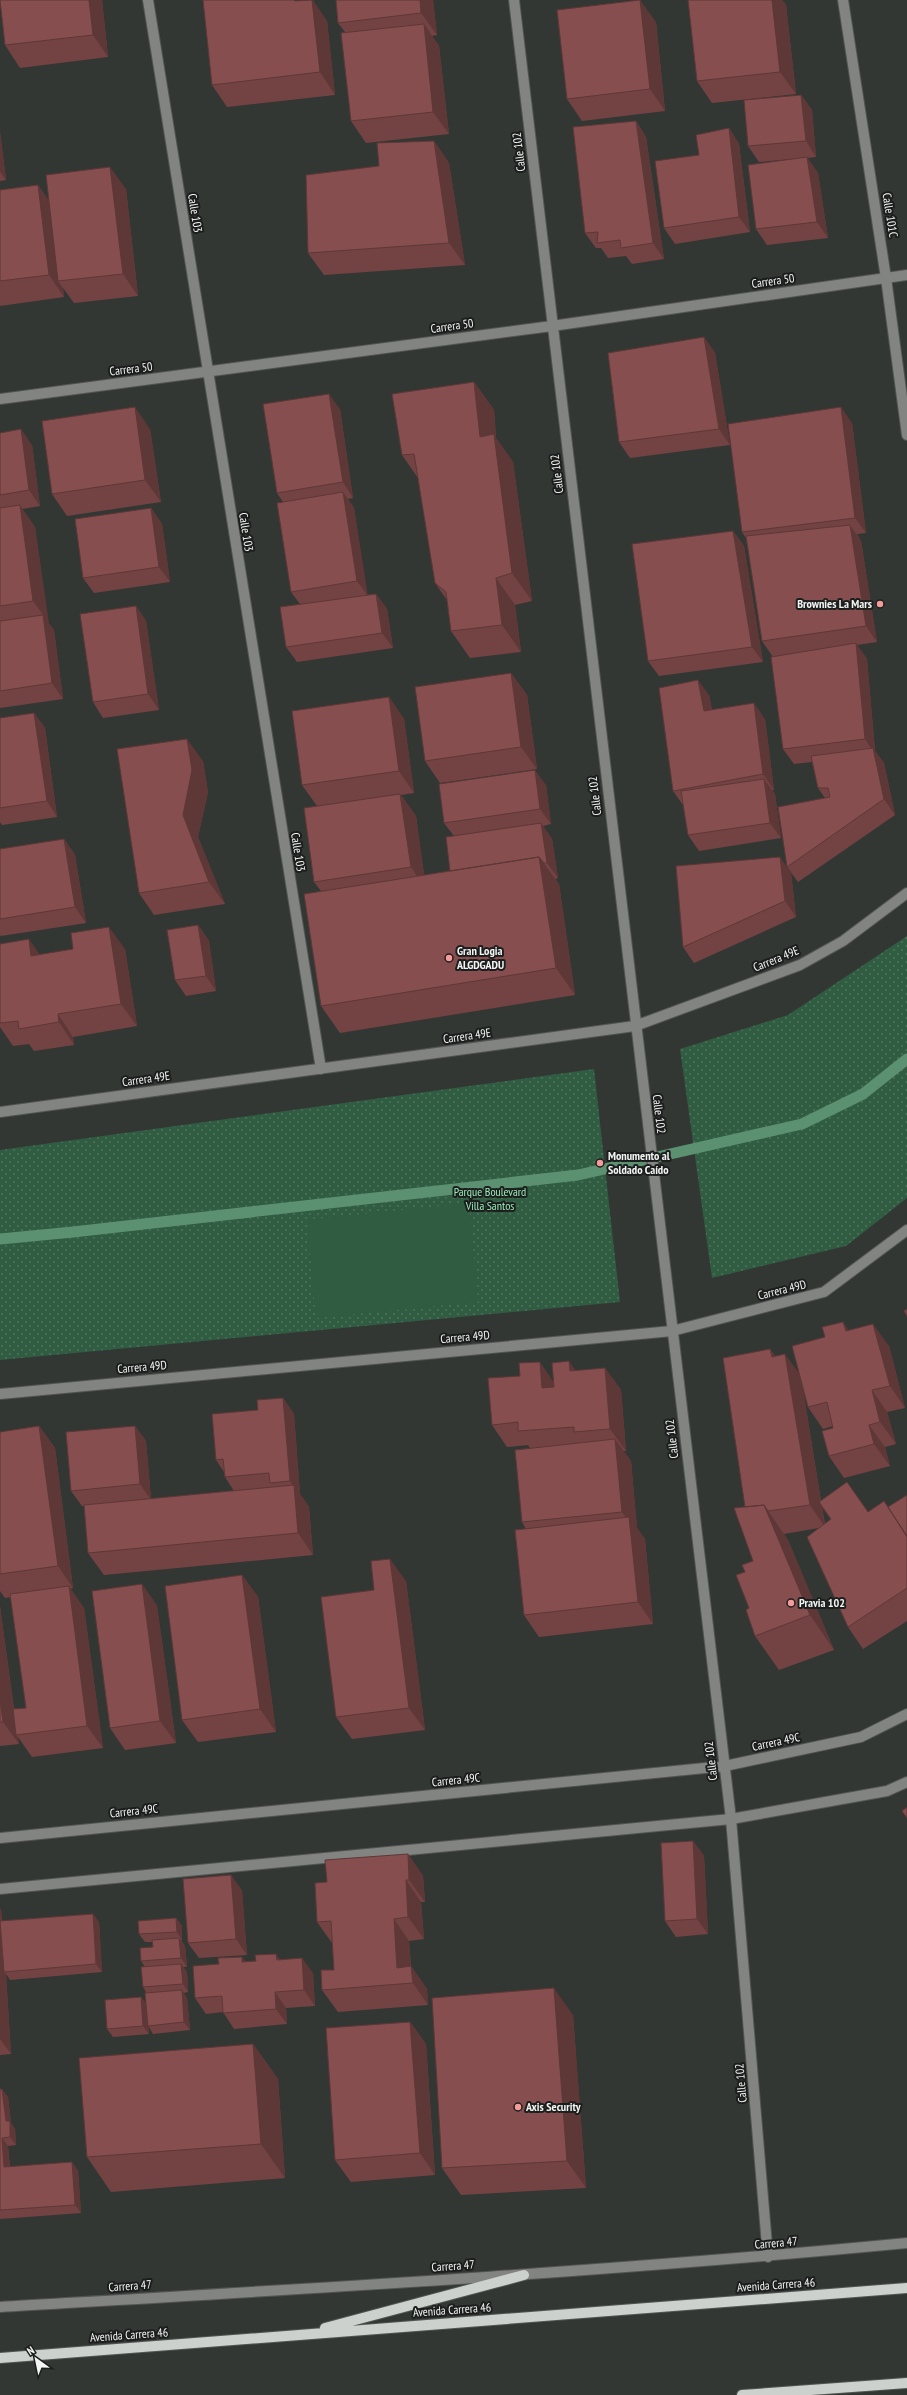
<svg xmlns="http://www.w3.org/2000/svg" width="907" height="2395" font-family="'PT Sans Narrow',sans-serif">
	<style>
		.park { fill: url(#park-dots) }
		.pitch { fill: #305c42 }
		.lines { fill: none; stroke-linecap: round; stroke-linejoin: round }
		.stream { stroke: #5b9170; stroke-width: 11 }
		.minor-casing { stroke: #525553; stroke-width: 12 }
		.major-casing { stroke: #525553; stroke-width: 12 }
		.minor { stroke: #828482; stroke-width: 10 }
		.major { stroke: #cdd1ce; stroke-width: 10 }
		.wall { fill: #734343; fill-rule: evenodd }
		.shaded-wall { fill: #5e3737 }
		.building { fill: #864e4e; stroke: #5e3737 }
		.poi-dot { fill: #f59b9a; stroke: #1c1e1d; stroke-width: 1.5 }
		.labels { text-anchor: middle; stroke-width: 4; stroke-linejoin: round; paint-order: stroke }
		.street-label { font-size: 12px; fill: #f2f5f3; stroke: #1c1e1d }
		.poi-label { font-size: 12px; font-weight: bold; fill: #f2f5f3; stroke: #1c1e1d; text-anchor: start }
		.park-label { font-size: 12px; fill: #99ebb8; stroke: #1c1e1d }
	</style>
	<defs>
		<pattern id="park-dots" width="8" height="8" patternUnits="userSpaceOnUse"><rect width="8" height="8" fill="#305c42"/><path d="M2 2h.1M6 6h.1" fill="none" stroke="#4e745e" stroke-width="1.8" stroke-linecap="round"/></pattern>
	</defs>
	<rect width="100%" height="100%" fill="#333734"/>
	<!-- park -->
	<path class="park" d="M907 936V1198L846 1246 712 1278 680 1049 788 1015Z
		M594 1069 620 1302 0 1360V1150Z"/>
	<!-- pitch -->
	<path class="pitch" d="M469 1203 478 1302 316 1318 307 1220Z"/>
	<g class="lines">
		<!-- stream -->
		<path class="stream" d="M0 1239 73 1232 578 1175 802 1124 863 1094 907 1059"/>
		<!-- minor casing -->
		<g class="minor-casing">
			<path id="minor" d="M148 0 321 1069
				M514 0 731 1819 768 2257
				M843 0 886 278 907 435
				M0 399 552 326 907 275
				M0 1112 635 1026 800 965 843 941 907 893
				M0 1394 672 1331 824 1292 907 1230
				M0 1838 725 1766 861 1737 907 1714
				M0 1889 731 1819 887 1791 907 1782
				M0 2307C303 2289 605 2272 907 2243"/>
		</g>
		<!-- major casing -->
		<g class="major-casing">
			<path id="major" d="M325 2328 524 2275
				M0 2358 907 2288
				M742 2395 907 2383"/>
		</g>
		<!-- minor -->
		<use href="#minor" class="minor"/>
		<!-- major -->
		<use href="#major" class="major"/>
	</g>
	<!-- wall -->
	<path class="wall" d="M0 0H102L108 57 20 68 5 45Z
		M336 0H433L437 35 432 36 439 46 449 134 366 143 351 121 345 32 338 23Z
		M772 0H782L786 5 796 94 712 103 697 81Z
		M327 21 335 95 227 107 212 85Z
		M656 22 665 111 582 121 567 99Z
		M801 95 812 110 816 157 807 158 818 173 828 238 767 245 756 229 792 159 759 162 748 146Z
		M636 121 646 137 664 259 632 264 626 256 608 258 601 248H596L585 233Z
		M729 128 739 144 750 232 675 244 664 228 699 155Z
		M0 132 6 180 0 181Z
		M434 141 449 163 465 265 324 275 308 253 379 166Z
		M38 185 49 201 126 189 138 296 74 303 63 288 64 297 0 306V190Z
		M704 337 715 353 730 445 630 458 619 442Z
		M474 382 494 410 496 438 513 462 532 601 515 605 521 652 470 658 451 631 447 600 435 583 418 478 402 455Z
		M340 409 353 498 348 499 354 508 367 595 376 594 387 609 393 648 297 662 286 647 300 604 291 592 283 502 277 493Z
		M852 423 866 533 857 534 861 541 877 642 857 645 867 659 875 751 884 763 895 815 798 882 787 867 825 798 818 788 812 762 794 764 783 749 785 655 773 657 762 641 746 538 742 532Z
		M150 429 161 502 67 516 52 494Z
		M0 433 32 445 40 506 22 509 35 527 48 623 54 630 63 699 0 708Z
		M151 508 162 524 170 582 94 593 83 578Z
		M733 531 744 546 763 662 659 676 648 661Z
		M136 606 146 621 159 710 103 718 93 702Z
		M511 673 527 695 537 769 440 783 425 761Z
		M709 695 712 710 765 719 774 790H772L775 794 781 838 699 851 688 835 683 805 673 791Z
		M389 697 404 719 414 793 401 795 416 816 424 875 450 871 454 836 444 823 546 785 551 824 543 826 552 839 558 878 555 879 559 884 575 995 340 1033 321 1006V891L314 882 317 806 302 785Z
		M34 713 45 728 57 817 2 825 0 822V718Z
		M203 761 208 792 198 837 225 904 154 915 139 893Z
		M64 839 75 855 86 923 1 936 0 935V849Z
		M791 873 796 917 694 963 683 947Z
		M198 925 209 941 216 991 186 996 175 980Z
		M0 944 39 955 125 949 137 1026 73 1037 74 1045 34 1051 29 1044 13 1046 0 1027Z
		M849 1331 889 1346 905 1408 887 1412 896 1444 885 1447 890 1466 844 1478 829 1456 833 1428V1426L823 1429 808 1407 803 1389 821 1501 868 1512 888 1507 907 1495V1621L863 1649 848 1627 819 1528 784 1534 788 1540 834 1650 779 1670 755 1636 749 1608 745 1572 753 1561 745 1507 770 1349 775 1356 799 1373ZM822 1507 831 1520 825 1524Z
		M605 1368 621 1390 626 1451H623L631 1461 637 1528 645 1539 653 1624 539 1637 524 1615 526 1529 522 1522 530 1448 528 1445 507 1447 492 1425 553 1381 576 1371Z
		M283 1398 294 1414 300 1494 309 1507 313 1555 104 1575 88 1553 85 1506H82L71 1491 135 1426 146 1441 151 1499 234 1491 225 1477 224 1472 216 1460 258 1410Z
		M39 1426 55 1448 73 1588 70 1589 84 1608 103 1748 32 1757 18 1737 19 1744 0 1746V1606L14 1709 26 1708 11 1597 5 1598 0 1591V1432Z
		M242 1575 258 1597 276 1732 198 1742 182 1720Z
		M406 1581 425 1730 352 1739 336 1717 374 1590Z
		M142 1584 157 1606 176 1743 125 1750 110 1728Z
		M693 1841 704 1856 708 1934 676 1937 665 1921Z
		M408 1854 423 1876 425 1902H421L424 1939 409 1941 411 1966 427 1989 428 2005 338 2012 322 1990 334 1970 332 1943 317 1922 327 1882Z
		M231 1875 242 1891 247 1955 199 1958 188 1943Z
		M0 1908 1 1910 2 1921 93 1914 99 1922 102 1972 10 1980 6 1974 11 2054 0 2055Z
		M176 1918 182 1926V1940H181L185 1946 187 1967H183L187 1972 188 1992 183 1993 187 1998 190 2030 153 2034 149 2027V2034L113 2037 107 2029 141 1997 146 2004V1992L143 1987 145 1967 141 1961 153 1947 152 1942H145L139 1934Z
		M280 1960 313 1973 315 2006 286 2008 287 2024 234 2029 223 2012 206 2014 195 1998 245 1962Z
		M573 2015 586 2188 461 2195 442 2168Z
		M410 2022 426 2044 435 2175 351 2182 335 2160Z
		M253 2044 278 2079 285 2178 111 2192 87 2157Z
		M0 2089 8 2097 11 2123 15 2129 16 2145 8 2146 10 2167 78 2170 81 2213 0 2219Z"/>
	<!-- shaded-wall -->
	<path class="shaded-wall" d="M89 0H102L108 57 93 35Z
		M312 0H313L327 21 335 95 320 72Z
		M420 0H433L437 35 421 13Z
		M640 0 656 22 665 111 650 89Z
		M772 0H782L786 5 796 94 780 72Z
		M424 24 439 46 449 134 433 112Z
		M801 95 812 110 816 157 806 141Z
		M636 121 646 137 664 259 653 243Z
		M729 128 739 144 750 232 739 217Z
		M0 132 6 180 0 172Z
		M434 141 449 163 465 265 449 243Z
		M807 157 818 173 828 238 817 222Z
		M110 167 126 189 138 296 123 274Z
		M38 185 53 207 58 281 63 288 64 297 49 275Z
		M704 337 715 353 730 445 719 429Z
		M474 382 494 410 496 438 513 462 532 601 512 573 480 437Z
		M329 394 340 409 353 498 343 482Z
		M135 407 150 429 161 502 145 480Z
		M841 407 852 423 866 533 855 518Z
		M21 429 32 445 40 506 29 490Z
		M343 492 354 508 368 596 357 581Z
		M20 505 35 527 49 623 33 601Z
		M151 508 162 524 170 582 159 567Z
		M850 525 861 541 877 642 866 626Z
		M733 531 744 546 763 662 752 647Z
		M496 578 515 605 521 652 502 625Z
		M376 594 387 609 393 648 382 633Z
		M136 606 146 621 159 710 148 694Z
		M43 615 54 630 63 699 52 683Z
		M856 643 867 659 875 751 884 763 895 815 884 799 874 753 865 739Z
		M511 673 527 695 537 769 521 747Z
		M698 680 709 695 715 727 704 711Z
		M389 697 404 719 414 793 399 771Z
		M754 703 765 719 774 790 763 774Z
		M34 713 45 728 57 817 47 801Z
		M187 739 203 761 208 792 198 837 225 904 209 882 183 815Z
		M535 770 546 785 551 824 540 809Z
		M764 779 775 794 781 838 770 823Z
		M400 794 416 816 426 890 411 867Z
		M541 823 552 839 558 878 547 863Z
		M64 839 75 855 86 923 75 907Z
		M539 857 559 884 575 995 556 968Z
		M780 857 791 873 796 917 785 901Z
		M198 925 209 941 216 991 206 976Z
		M109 927 125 949 137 1026 121 1004Z
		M29 939 44 961 31 956Z
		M58 1014 73 1037 74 1045 59 1022Z
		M843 1322 858 1344 846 1331Z
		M873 1324 889 1346 905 1408 890 1386Z
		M770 1349 785 1371 772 1357Z
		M785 1354 801 1376 825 1527 810 1505Z
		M569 1361 584 1383 570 1371Z
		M540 1362 555 1384 558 1410 542 1388Z
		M605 1368 621 1390 626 1451 610 1429Z
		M872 1390 887 1412 896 1444 880 1422Z
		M283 1398 294 1414 300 1494 309 1507 313 1555 298 1533 294 1488 290 1481Z
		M869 1425 885 1447 890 1466 874 1444Z
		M39 1426 55 1448 73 1588 58 1566Z
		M135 1426 146 1441 151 1500 140 1484Z
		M615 1439 631 1461 637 1528 645 1539 653 1624 638 1602 630 1524 622 1512Z
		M764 1505 788 1540 834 1650 810 1615Z
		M390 1559 406 1581 425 1730 409 1708Z
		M242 1575 258 1597 276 1732 260 1709Z
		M142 1584 157 1606 176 1743 160 1721Z
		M69 1586 84 1608 103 1748 87 1726Z
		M0 1606 17 1735H16L18 1737 19 1744 3 1722 0 1698Z
		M693 1841 704 1856 708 1934 697 1919Z
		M408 1854 423 1876 425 1902 409 1880Z
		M231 1875 242 1891 247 1955 236 1939Z
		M406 1880 421 1902 424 1939 408 1917Z
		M0 1908 1 1910 5 1971 4 1972 6 1974 11 2054 0 2039Z
		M93 1914 99 1922 102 1972 96 1964Z
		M176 1918 182 1926V1940L177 1932Z
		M394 1919 409 1941 412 1983 397 1968Z
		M179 1938 185 1946 187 1967 181 1958Z
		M276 1954 287 1969 277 1960Z
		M242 1957 253 1972 242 1962Z
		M302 1958 313 1973 315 2006 304 1990Z
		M181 1964 187 1972 188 1992 183 1984Z
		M411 1966 427 1989 428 2005 413 1983Z
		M554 1988 573 2015 586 2188 567 2161Z
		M182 1990 187 1998 190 2030 184 2022Z
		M275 1992 286 2008 287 2024 276 2009Z
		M141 1997 147 2005 148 2026 149 2027V2034L143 2026Z
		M410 2022 426 2044 435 2175 420 2153Z
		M253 2044 278 2079 285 2178 261 2144Z
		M2 2089 8 2097 11 2123 15 2129 16 2145 10 2137 6 2121Z
		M2 2138 8 2146 10 2175 4 2167Z
		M72 2162 78 2170 81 2213 75 2205Z"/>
	<!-- building -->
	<path class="building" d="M0 0H89L93 35 5 45Z
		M203 0H294L295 1 312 0 320 72 212 85Z
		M336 0H420L421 13 338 23Z
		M640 0 650 89 567 99 557 10Z
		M688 0H772L780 72 697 81Z
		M424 24 433 112 351 121 341 33Z
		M801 95 806 141 748 146 744 100Z
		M636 121 653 243 621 248 620 240 597 243 598 232 585 233 573 127Z
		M729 128 739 217 664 228 655 161 699 155 696 135Z
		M434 141 449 243 308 253 306 175 379 166 377 143Z
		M807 157 817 222 756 229 748 165Z
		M110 167 123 274 58 281 46 175Z
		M38 185 49 275 0 281V190Z
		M704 337 719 429 619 442 608 353Z
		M474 382 480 437 494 434 512 573 496 578 502 625 451 631 446 592 435 583 414 454 402 455 392 394Z
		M329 394 343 482 277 493 263 404Z
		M135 407 145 480 52 494 42 421Z
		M841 407 855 518 742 532 728 424Z
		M21 429 29 490 0 495V433Z
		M343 492 357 581 291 592 277 503Z
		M20 505 33 601 0 606V508Z
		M151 508 159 567 83 578 75 519Z
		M850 525 866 626 762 641 746 536Z
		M733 531 752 647 648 661 632 544Z
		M376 594 382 633 286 647 280 607Z
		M136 606 148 694 93 702 80 614Z
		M43 615 52 683 0 691V621Z
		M856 643 865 739 783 749 771 657Z
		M511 673 521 747 425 761 415 687Z
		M698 680 704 711 754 703 763 774 673 791 659 688Z
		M389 697 399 771 302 785 292 711Z
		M34 713 47 801 0 808V718Z
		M187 739 192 770 183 815 209 882 139 893 117 749Z
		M873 748 884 799 787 867 778 807 830 797 828 788H818L811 756Z
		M535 770 540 809 444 823 439 784Z
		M764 779 770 823 688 835 681 791Z
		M400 794 411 867 314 882 304 808Z
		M541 823 547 863H544L539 857 450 871 446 837Z
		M64 839 75 907 0 919V849Z
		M539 857 556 968 321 1006 304 894Z
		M780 857 785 901 683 947 676 866Z
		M198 925 206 976 175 980 167 930Z
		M109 927 121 1004 58 1014 59 1022 19 1029 18 1021 0 1023V944L29 939 31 956 73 949 71 933Z
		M907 1309V1316L904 1311Z
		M843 1322 846 1331 873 1324 890 1386 872 1390 880 1422 869 1425 874 1444 829 1456 822 1431 833 1428 827 1402 808 1407 792 1346 825 1337 822 1327Z
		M770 1349 772 1357 785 1354 810 1505 768 1511 764 1505 745 1507 723 1358Z
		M569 1361 570 1371 605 1368 610 1429 574 1432V1427L518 1431V1422L492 1425 488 1378 520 1376 519 1363 540 1362 542 1388 554 1387 552 1363Z
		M283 1398 290 1481 270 1483 269 1473 225 1477 223 1459 216 1460 212 1414 258 1410 257 1400Z
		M39 1426 58 1566 0 1574V1432Z
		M135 1426 140 1484 71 1491 66 1432Z
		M615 1439 622 1512 522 1522 515 1450Z
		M847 1482 868 1512 884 1501 907 1537V1588L848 1627 807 1537 831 1519 819 1502Z
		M294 1485 298 1533 88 1553 84 1505Z
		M907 1495V1536L888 1507Z
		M764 1505 810 1615 755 1636 746 1610 749 1608 736 1575 745 1572 742 1565 753 1561 734 1508Z
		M629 1517 638 1602 524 1615 515 1530Z
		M390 1559 409 1708 336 1717 321 1597 374 1590 371 1561Z
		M242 1575 260 1709 182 1720 165 1586Z
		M142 1584 160 1721 110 1728 92 1591Z
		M69 1586 87 1726 16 1735 13 1709 26 1708 10 1594Z
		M0 1698 3 1722H0Z
		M907 1807V1818L902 1811Z
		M693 1841 697 1919 665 1921 661 1843Z
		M408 1854 409 1880H406L408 1917 394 1919 397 1968 411 1966 413 1983 322 1990 321 1970H334L331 1921 317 1922 315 1883 327 1882 325 1860Z
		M231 1875 236 1939 188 1943 183 1879Z
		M93 1914 96 1964 4 1972 0 1921Z
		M176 1918 177 1932 139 1934 138 1921Z
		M179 1938 181 1958 141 1961 140 1948 153 1947 152 1940Z
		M276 1954 277 1960 302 1958 304 1990 275 1992 276 2009 223 2013 222 1996 195 1998 193 1966 219 1964 218 1958 242 1957V1962L256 1961 255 1955Z
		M181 1964 183 1984 143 1987 141 1967Z
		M554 1988 567 2161 442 2168 432 1998Z
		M182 1990 184 2022 148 2026 145 1993Z
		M141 1997 143 2026 107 2029 105 2000Z
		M410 2022 420 2153 335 2160 326 2028Z
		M253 2044 261 2144 87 2157 79 2058Z
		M0 2089H2L6 2121H10V2137L2 2138 4 2167 72 2162 75 2205 0 2210Z"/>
	<!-- markers -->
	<g class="poi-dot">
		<circle cx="880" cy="604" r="4"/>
		<circle cx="449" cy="958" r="4"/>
		<circle cx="600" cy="1163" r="4"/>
		<circle cx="791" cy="1603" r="4"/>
		<circle cx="518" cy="2107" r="4"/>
	</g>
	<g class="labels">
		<!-- street labels -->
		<g class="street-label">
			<text transform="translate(519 152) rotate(-97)" y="4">Calle 102</text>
			<text transform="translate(195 213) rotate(81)" y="4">Calle 103</text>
			<text transform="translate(890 215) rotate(81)" y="4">Calle 101C</text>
			<text transform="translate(773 281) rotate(-8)" y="4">Carrera 50</text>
			<text transform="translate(452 326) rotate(-8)" y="4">Carrera 50</text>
			<text transform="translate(131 369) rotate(-7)" y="4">Carrera 50</text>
			<text transform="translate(557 474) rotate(-97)" y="4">Calle 102</text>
			<text transform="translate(246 532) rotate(81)" y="4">Calle 103</text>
			<text transform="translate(595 796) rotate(-97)" y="4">Calle 102</text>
			<text transform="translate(298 852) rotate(81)" y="4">Calle 103</text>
			<text transform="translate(776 959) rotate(-22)" y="4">Carrera 49E</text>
			<text transform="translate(467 1036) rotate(-8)" y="4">Carrera 49E</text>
			<text transform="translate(146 1079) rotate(-8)" y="4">Carrera 49E</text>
			<text transform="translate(659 1114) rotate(83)" y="4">Calle 102</text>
			<text transform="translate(782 1290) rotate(-14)" y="4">Carrera 49D</text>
			<text transform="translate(465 1337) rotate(-5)" y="4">Carrera 49D</text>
			<text transform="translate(142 1367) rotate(-5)" y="4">Carrera 49D</text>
			<text transform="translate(672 1439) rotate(-97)" y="4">Calle 102</text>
			<text transform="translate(776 1742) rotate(-12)" y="4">Carrera 49C</text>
			<text transform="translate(711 1761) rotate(-97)" y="4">Calle 102</text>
			<text transform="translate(456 1780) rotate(-6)" y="4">Carrera 49C</text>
			<text transform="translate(134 1811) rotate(-6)" y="4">Carrera 49C</text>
			<text transform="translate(741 2083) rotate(-95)" y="4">Calle 102</text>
			<text transform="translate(776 2243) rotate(-5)" y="4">Carrera 47</text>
			<text transform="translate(453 2266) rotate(-4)" y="4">Carrera 47</text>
			<text transform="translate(776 2285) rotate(-4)" y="4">Avenida Carrera 46</text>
			<text transform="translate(130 2286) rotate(-4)" y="4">Carrera 47</text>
			<text transform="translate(452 2310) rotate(-4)" y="4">Avenida Carrera 46</text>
			<text transform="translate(129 2335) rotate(-4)" y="4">Avenida Carrera 46</text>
		</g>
		<!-- poi labels -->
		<g class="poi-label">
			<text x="872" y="608" text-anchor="end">Brownies La Mars</text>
			<text x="457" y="955">Gran Logia<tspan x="457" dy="14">ALGDGADU</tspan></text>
			<text x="608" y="1160">Monumento al<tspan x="608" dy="14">Soldado Caído</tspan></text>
			<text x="799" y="1607">Pravia 102</text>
			<text x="526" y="2111">Axis Security</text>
		</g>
		<!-- park labels -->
		<g class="park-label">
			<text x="490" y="1196">Parque Boulevard<tspan x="490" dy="14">Villa Santos</tspan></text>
		</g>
	</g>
	<!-- north arrow -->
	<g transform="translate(36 2359) rotate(327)" stroke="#1c1e1d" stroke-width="3" paint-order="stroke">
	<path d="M0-3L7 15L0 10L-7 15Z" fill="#f2f5f3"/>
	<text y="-6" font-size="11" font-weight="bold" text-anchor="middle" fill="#f2f5f3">N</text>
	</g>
</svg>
